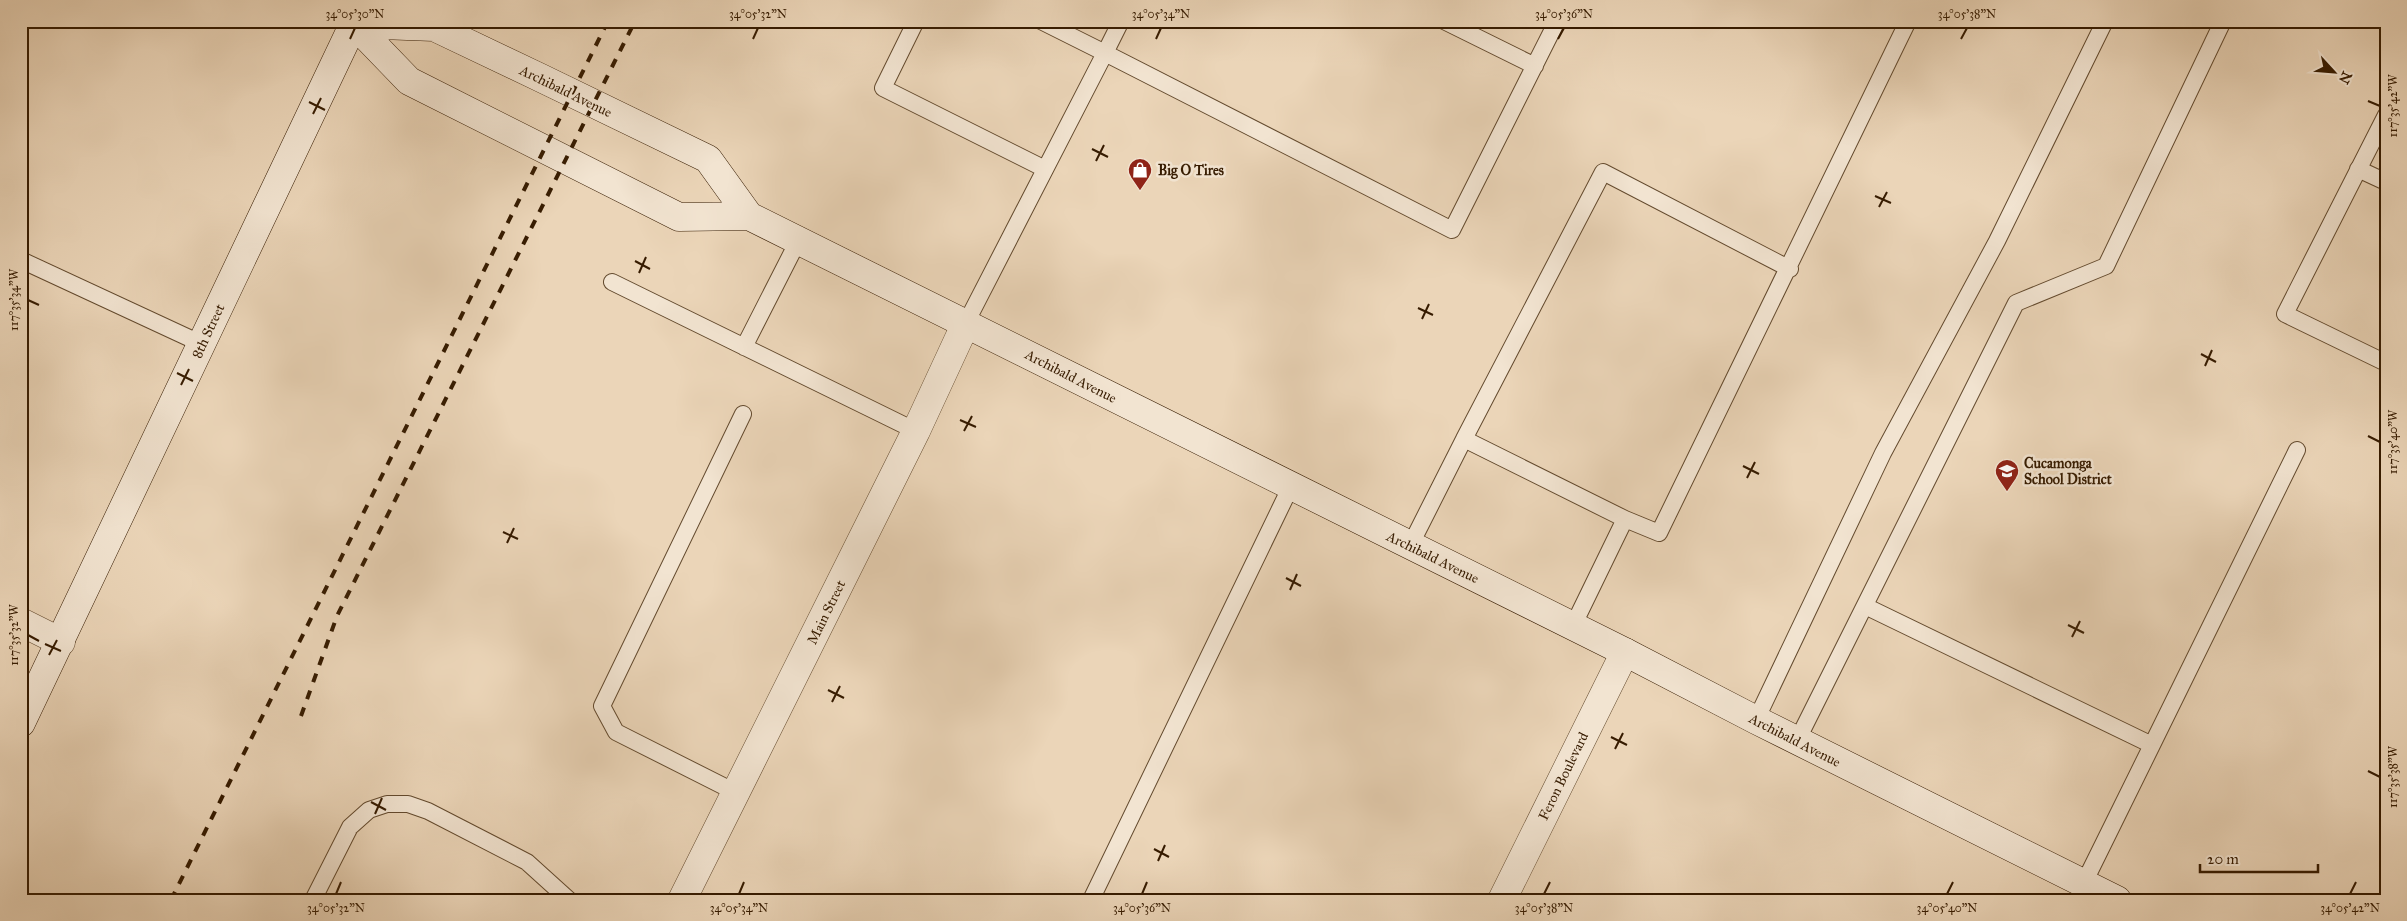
<svg xmlns="http://www.w3.org/2000/svg" width="2407" height="921" font-family="'IM FELL Great Primer',serif">
	<style>
		.lines { fill: none; stroke-linecap: round; stroke-linejoin: round }
		.lane-casing { stroke: #634a2e; stroke-width: 18 }
		.street-casing { stroke: #634a2e; stroke-width: 29 }
		.secondary-casing { stroke: #361b00; stroke-width: 29 }
		.lane { stroke: #f2e4d1; stroke-width: 16 }
		.street { stroke: #f2e4d1; stroke-width: 28 }
		.secondary { stroke: #f2e4d1; stroke-width: 28 }
		.rail { stroke: #361b00; stroke-width: 4; stroke-dasharray: 9 9; stroke-linecap: butt }
		.ticks { fill: none; stroke: #361b00; stroke-width: 2 }
		.labels { text-anchor: middle; stroke-width: 5; stroke-linejoin: round; paint-order: stroke }
		.street-label { font-size: 14px; fill: #361b00; stroke: #f2e4d1 }
		.poi-label { font-size: 14px; font-weight: bold; fill: #361b00; stroke: #f2e4d1; text-anchor: start }
		.neatline { fill: none; stroke: #361b00; stroke-width: 2 }
		.ticks-label { font-size: 12px; text-anchor: middle; fill: #361b00 }
	</style>
	<rect width="100%" height="100%" fill="#ebd5b8"/>
	<filter id="stains"><feTurbulence type="fractalNoise" baseFrequency=".004" numOctaves="4"/><feColorMatrix values="0 0 0 0 .2 0 0 0 0 .09 0 0 0 0 .02 0 0 0 .5 -.17"/></filter>
	<radialGradient id="worn" r=".72"><stop offset=".6" stop-color="#630" stop-opacity="0"/><stop offset="1" stop-color="#630" stop-opacity=".3"/></radialGradient>
	<g class="lines">
		<!-- lane casing -->
		<g class="lane-casing">
			<path id="lane" d="M916 21 883 88 1045 169
				M1041 21 1105 53 1121 21
				M1444 21 1535 66
				M2386 115 2285 314 2386 363
				M2358 169 2386 182
				M21 260 202 344
				M612 282 916 431
				M966 323 1105 53 1452 230 1557 21
				M744 347 798 241
				M1464 439 1603 172 1790 269
				M1410 546 1464 439 1625 519
				M1865 606 2152 745 2084 883
				M1573 626 1625 519 1659 533 1908 21
				M1756 720 1883 453 1997 241 2105 21
				M1797 741 2016 303 2106 266 2223 21
				M2152 745 2297 450
				M737 793 616 732 602 706 743 414
				M313 900 350 827 369 810 387 804H408L428 811 527 862 569 900
				M1091 900 1291 486"/>
		</g>
		<!-- street casing -->
		<g class="street-casing">
			<path id="street" d="M21 622 61 642
				M682 900 916 431 966 323
				M1502 900 1625 652"/>
		</g>
		<!-- secondary casing -->
		<g class="secondary-casing">
			<path id="secondary" d="M347 21 354 24 409 81 679 217 749 216 1625 652 1756 720 2117 900
				M354 24 434 27 541 78 708 159 749 216
				M21 723 355 21"/>
		</g>
		<!-- lane -->
		<use href="#lane" class="lane"/>
		<!-- street -->
		<use href="#street" class="street"/>
		<!-- secondary -->
		<use href="#secondary" class="secondary"/>
		<!-- rail -->
		<path class="rail" d="M301 716 337 616 635 21
			M171 900 608 21"/>
	</g>
	<!-- ticks -->
	<path class="ticks" d="M350 39 355 28M753 39 758 28M1156 39 1161 28M1558 39 1564 28M1961 39 1967 28M2368 101 2380 106M309 102 325 110M313 114 321 98M1092 149 1108 157M1096 161 1104 145M1875 196 1891 203M1879 207 1887 192M635 261 650 269M639 273 646 257M28 300 39 305M1418 308 1433 315M1422 319 1429 304M2201 354 2216 362M2205 366 2212 350M177 373 193 381M181 385 189 369M960 420 976 427M964 431 972 416M2368 436 2380 442M1743 466 1759 474M1747 478 1755 462M503 532 518 539M507 543 514 528M1286 578 1301 586M1290 590 1297 574M2068 625 2084 633M28 635 39 641M2072 637 2080 621M45 644 61 651M49 655 57 640M828 690 844 698M832 702 840 686M1611 737 1627 745M1615 749 1623 733M2368 771 2380 777M371 802 386 810M375 814 382 798M1154 849 1169 857M1158 861 1165 845M336 894 341 882M739 894 744 882M1142 894 1147 882M1544 894 1550 882M1947 894 1953 882M2350 894 2356 882"/>
	<!-- icons -->
	<defs>
		<g id="shop-pin" transform="scale(1.25)"><path d="M0 17L-7.5 6A9.5 9.5 0 1 1 7.5 6Z" fill="#8f2418" stroke="#f2e4d1"/><path d="M-5-2.5h2.3a2.7 3.5 0 0 1 5.4 0H5L5.5 6h-11ZM-1.5-2.5h3a1.5 2.3 0 0 0-3 0Z" fill="#fff"/></g>
		<g id="school-pin" transform="scale(1.25)"><path d="M0 17L-7.5 6A9.5 9.5 0 1 1 7.5 6Z" fill="#8f2418" stroke="#f2e4d1"/><path d="M0-5L7-2L0 1L-7-2ZM-4 1L0 2.5L4 1V4Q0 6-4 4Z" fill="#fff"/></g>
	</defs>
	<g fill-rule="evenodd">
		<use href="#shop-pin" x="1140" y="170"/>
		<use href="#school-pin" x="2007" y="471"/>
	</g>
	<g class="labels">
		<!-- street labels -->
		<g class="street-label">
			<text transform="translate(566 91) rotate(26)" y="5">Archibald Avenue</text>
			<text transform="translate(208 331) rotate(-65)" y="5">8th Street</text>
			<text transform="translate(1071 376) rotate(27)" y="5">Archibald Avenue</text>
			<text transform="translate(1433 557) rotate(26)" y="5">Archibald Avenue</text>
			<text transform="translate(826 612) rotate(-64)" y="5">Main Street</text>
			<text transform="translate(1795 740) rotate(27)" y="5">Archibald Avenue</text>
			<text transform="translate(1563 776) rotate(-64)" y="5">Feron Boulevard</text>
		</g>
		<!-- poi labels -->
		<g class="poi-label">
			<text x="1158" y="175">Big O Tires</text>
			<text x="2024" y="468">Cucamonga<tspan x="2024" dy="16">School District</tspan></text>
		</g>
	</g>
	<!-- margin -->
	<rect width="2407" height="921" fill="none" stroke="#ebd5b8" stroke-width="55"/>
	<!-- north arrow -->
	<g transform="translate(2334 72) rotate(116)" stroke="#f2e4d1" stroke-width="4" paint-order="stroke">
	<path d="M0-4L9 19L0 12L-9 19Z" fill="#361b00"/>
	<text y="-8" font-size="14" font-weight="bold" text-anchor="middle" fill="#361b00">N</text>
	</g>
	<!-- scale -->
	<path d="M2200 864v8h118v-8" fill="none" stroke="#361b00" stroke-width="2.5"/>
	<text x="2207" y="864" font-size="15" fill="#361b00" stroke="#f2e4d1" stroke-width="4" paint-order="stroke">20 m</text>
	<rect x="28" y="28" width="2352" height="866" class="neatline"/>
	<g class="ticks-label">
		<text x="355" y="18">34°05'30"N</text>
		<text x="758" y="18">34°05'32"N</text>
		<text x="1161" y="18">34°05'34"N</text>
		<text x="1564" y="18">34°05'36"N</text>
		<text x="1967" y="18">34°05'38"N</text>
		<text transform="translate(2393 106) rotate(-90)" y="4">117°35'42"W</text>
		<text transform="translate(14 300) rotate(-90)" y="4">117°35'34"W</text>
		<text transform="translate(2393 442) rotate(-90)" y="4">117°35'40"W</text>
		<text transform="translate(14 635) rotate(-90)" y="4">117°35'32"W</text>
		<text transform="translate(2393 777) rotate(-90)" y="4">117°35'38"W</text>
		<text x="336" y="912">34°05'32"N</text>
		<text x="739" y="912">34°05'34"N</text>
		<text x="1142" y="912">34°05'36"N</text>
		<text x="1544" y="912">34°05'38"N</text>
		<text x="1947" y="912">34°05'40"N</text>
		<text x="2350" y="912">34°05'42"N</text>
	</g>
	<rect width="100%" height="100%" filter="url(#stains)"/>
	<rect width="100%" height="100%" fill="url(#worn)"/>
</svg>
